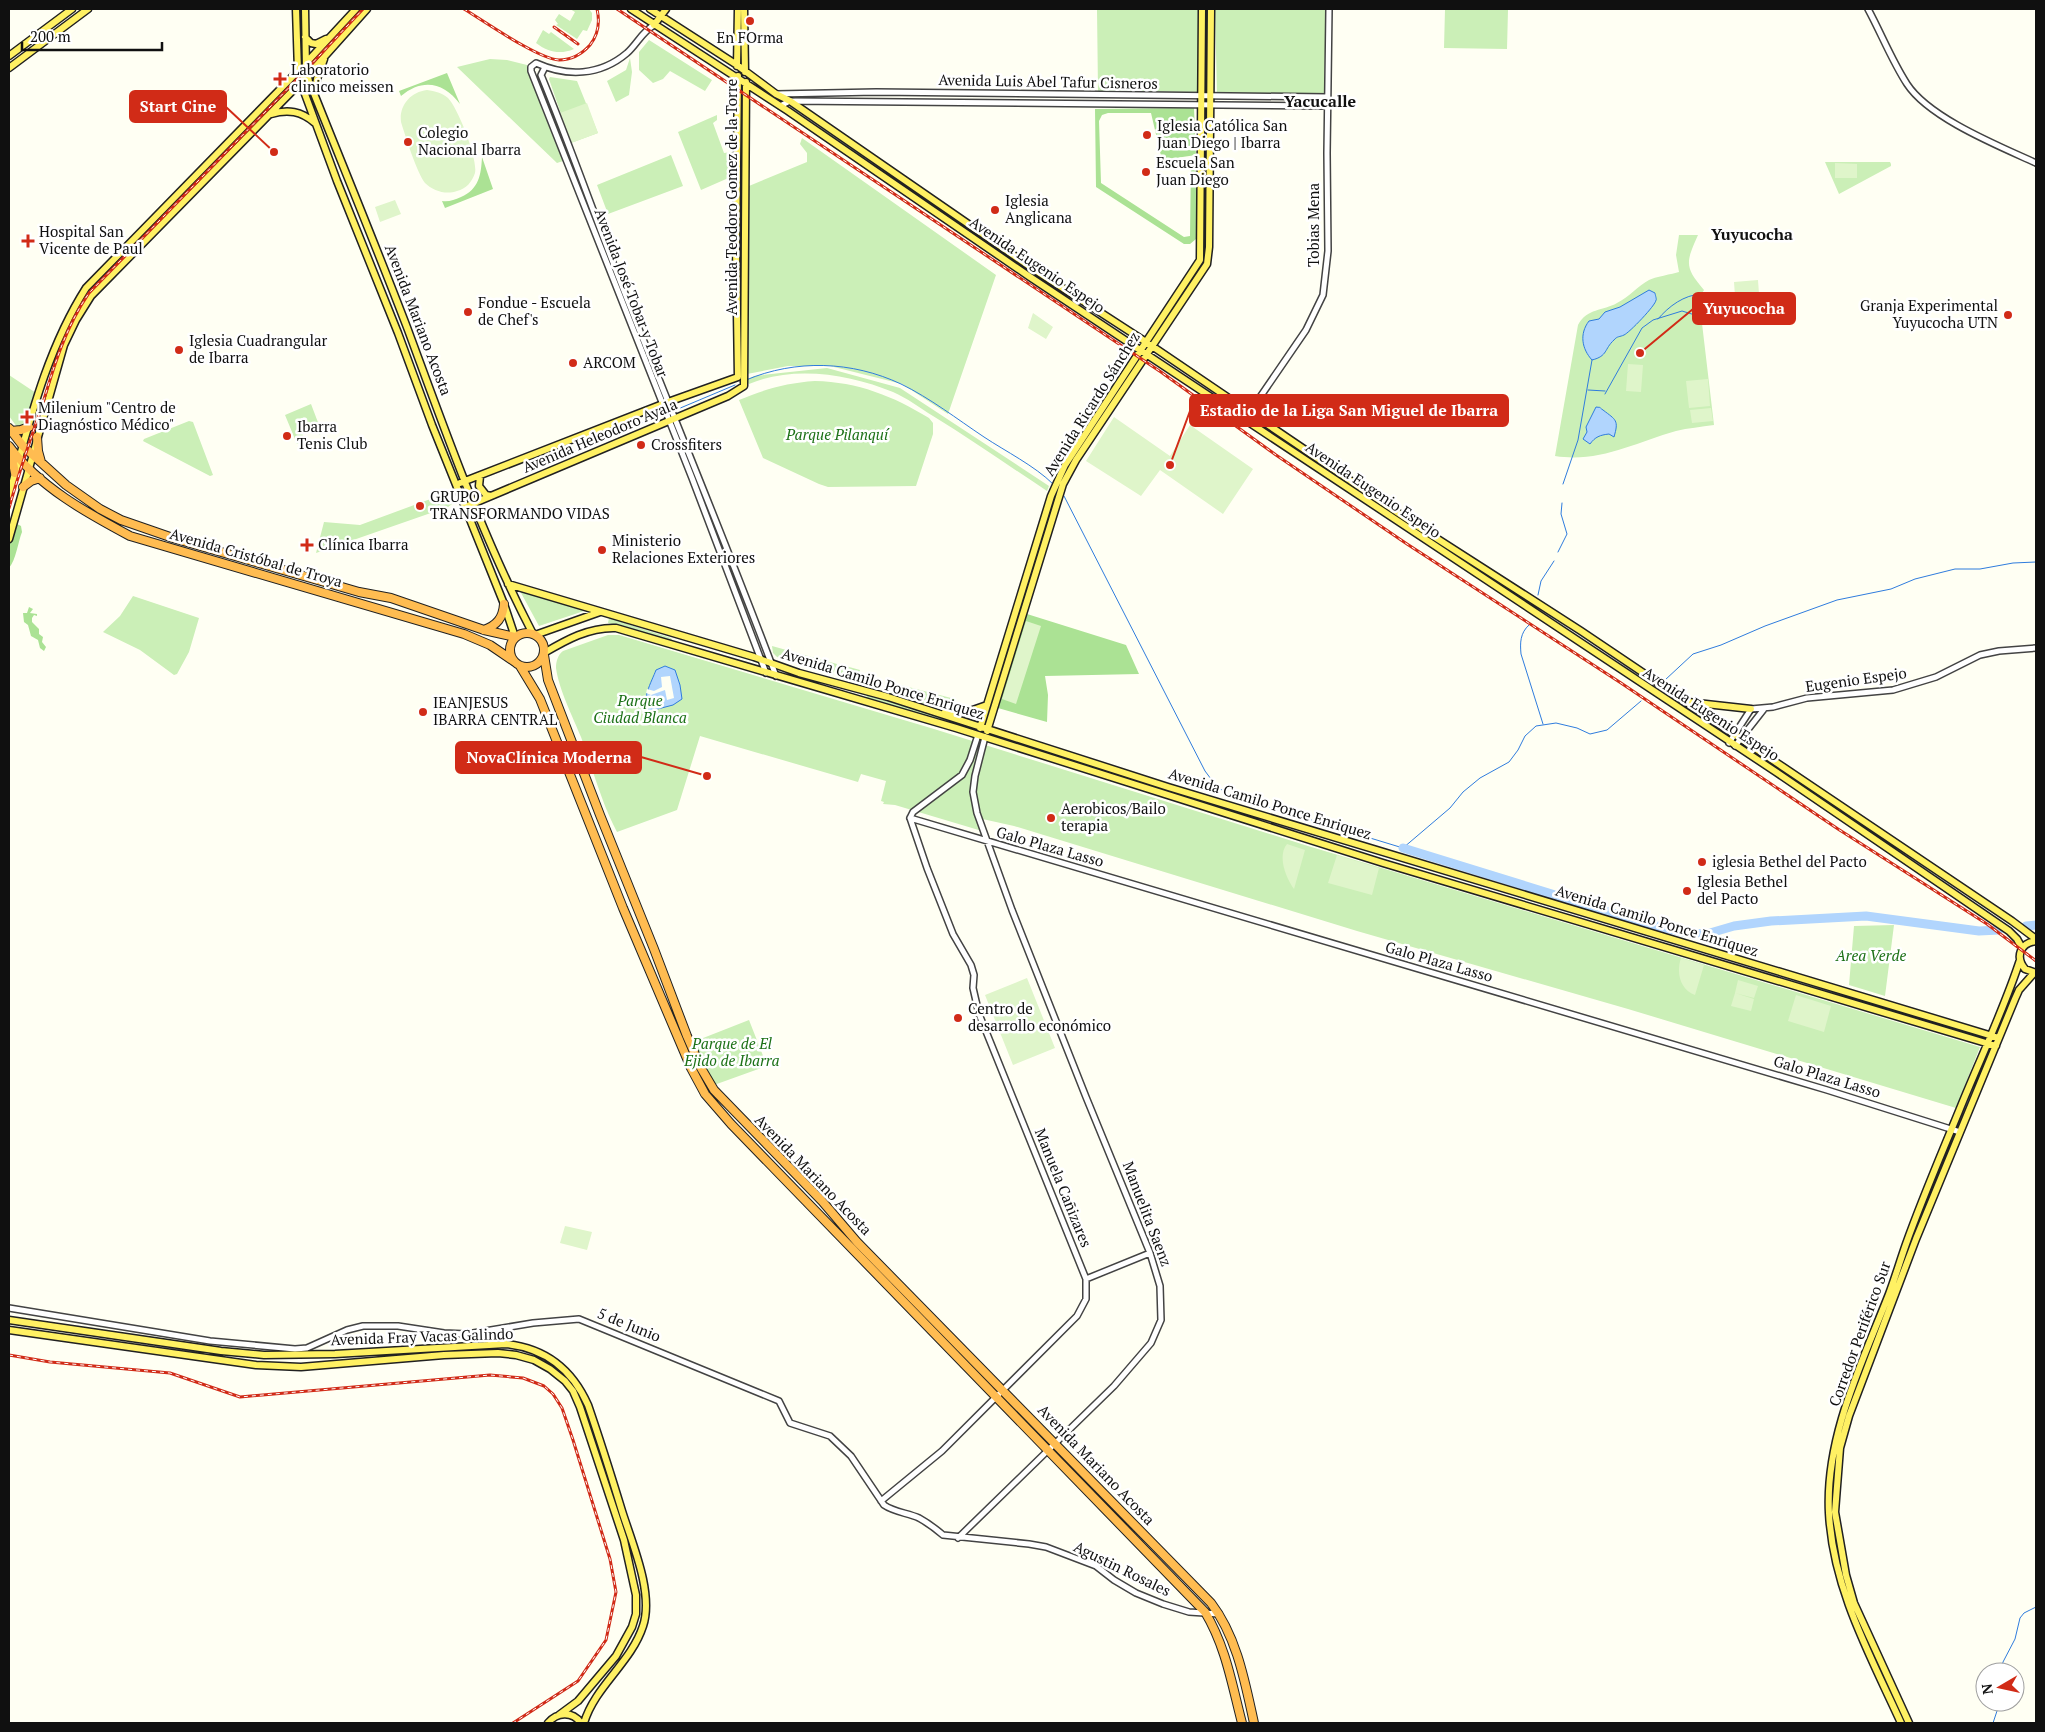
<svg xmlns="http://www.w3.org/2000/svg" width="2045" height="1732" font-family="'PT Serif',serif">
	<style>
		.green { fill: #cbefb7 }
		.forest { fill: #abe294 }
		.pitch { fill: #dff5ca }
		.water { fill: #b1d5fd; stroke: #2f7cdd }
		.pier { fill: #fffff3 }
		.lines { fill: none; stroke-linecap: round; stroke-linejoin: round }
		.stream { stroke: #2f7cdd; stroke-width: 1 }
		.river { stroke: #b1d5fd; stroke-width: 9 }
		.minor-casing { stroke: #434343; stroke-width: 8 }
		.major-casing { stroke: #212121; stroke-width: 9 }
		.highway-casing { stroke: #212121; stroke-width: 10 }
		.minor { stroke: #fff; stroke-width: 5 }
		.major { stroke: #fff163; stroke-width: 6 }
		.highway { stroke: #ffbc51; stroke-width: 8 }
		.rail-casing { stroke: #d12b17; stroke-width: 3 }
		.rail { stroke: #fff; stroke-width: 1; stroke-dasharray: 4; stroke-linecap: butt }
		.poi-dot { fill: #d12b17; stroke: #fff; stroke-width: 2 }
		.labels { text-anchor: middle; stroke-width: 5; stroke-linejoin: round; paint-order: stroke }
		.poi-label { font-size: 15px; fill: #101010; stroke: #fff; text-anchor: start }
		.street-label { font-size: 15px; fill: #101010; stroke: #fff }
		.park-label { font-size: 15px; font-style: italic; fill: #1c7117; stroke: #fff }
		.neighbourhood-label { font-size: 16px; font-weight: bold; fill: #101010; stroke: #fff }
		.leader { fill: none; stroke: #d12b17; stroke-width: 2 }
		.callout-dot { fill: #d12b17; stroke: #fff; stroke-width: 2 }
		.callout { fill: #d12b17; stroke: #d12b17; stroke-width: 2 }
		.callout-label { font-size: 16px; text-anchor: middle; font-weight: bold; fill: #fff }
	</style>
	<rect width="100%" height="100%" fill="#fffff3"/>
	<!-- green -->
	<path class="green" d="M570 9H589L592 13V20L587 31 583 30 577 39 556 25 558 24 555 20 559 14 570 21 575 12Z
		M1097 9H1198V92L1098 91Z
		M1215 9H1326L1324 95 1217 94Z
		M1445 9 1508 10 1507 49 1444 48Z
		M543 30 549 34 551 32 574 49C560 55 548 52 536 43Z
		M649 40 712 80 705 91 670 71 663 79 653 83 639 70V52Z
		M630 58 632 72 629 95 616 102 607 81 626 70Z
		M490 59 507 60 527 65 542 109 563 161 557 163 457 67Z
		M550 77 577 81 598 133 571 143 549 79Z
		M717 115V120L713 123 724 153 732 152 733 176 701 190 678 132Z
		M802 138 996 275 948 414 902 384 830 366H788L747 374 749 186 807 162V153L800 144Z
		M671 155 683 186 608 214 597 185Z
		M1825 162H1890L1891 164V166L1839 194Z
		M1679 235H1698C1686 262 1684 267 1704 290L1699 298 1714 425C1701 427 1688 428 1676 431 1634 443 1599 463 1555 456L1578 325C1587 308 1603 311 1617 303 1629 297 1638 286 1649 280 1654 277 1673 274 1679 272L1676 255Z
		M827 368 900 388 1049 486 1047 491C1009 466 972 440 933 416 920 408 907 398 893 392 850 374 793 365 749 384L746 380 754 376Z
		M9 375 36 393 26 425 17 427 9 416Z
		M815 381C858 382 893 396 929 418L933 423V434L916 486 828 487 819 484 763 458 739 400C766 389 786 383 815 381Z
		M311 404 322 433 319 435 316 426 301 431 305 441 297 444 285 415Z
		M189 421 193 422 213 475 210 476 143 441 144 439Z
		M444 494 450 495 452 504 448 507 316 553 324 522 360 525Z
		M523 590 584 611 539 626 520 591Z
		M133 596 199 618 189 652 177 674 174 675 140 650 103 632 120 616Z
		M609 618 671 638 672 640 670 641 608 623Z
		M608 635H619L934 729 1308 846 1980 1047 1956 1108 1628 1009 1357 931 1014 826 978 818 982 831 895 805 883 804 884 802 881 801 886 781 861 774 858 782 700 736 677 810 617 832C601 802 593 769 581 737 573 717 559 690 556 668 556 661 558 655 563 651Z
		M772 646 837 664 833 675 777 657 773 653Z
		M842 665 860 670 857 683 838 678Z
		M893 683 955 699 951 710 891 696Z
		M867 694 955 721 954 725 866 699Z
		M1894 925 1885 996 1849 985 1854 926Z
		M749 1020 767 1066 714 1085 693 1042Z"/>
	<!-- forest -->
	<path class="forest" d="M447 73 460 104C444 82 422 78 401 96L399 91Z
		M1194 108 1196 155 1162 160 1151 113H1108L1102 115 1099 121 1101 183 1184 237 1190 236 1191 159 1196 158V239L1190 244H1184L1096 187 1095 109Z
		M482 157 493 189 445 208 442 201C449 202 454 200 461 197 479 189 481 175 482 157Z
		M17 524 21 526 22 532C18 542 16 560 9 568L10 540Z
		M29 607 33 609 30 613 37 614V616L34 615 32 618V622L39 629V634L43 637 42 642 46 647 44 651 40 648 38 640 31 636 28 625 24 622 23 613H27Z
		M1027 614 1126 645 1139 674 1045 676 1048 695 1047 722 998 708Z"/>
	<!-- pitch -->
	<path class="pitch" d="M427 90C435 91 442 93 448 98 458 108 478 159 475 173 472 182 466 189 457 191 446 195 433 191 425 183 417 173 405 135 401 122 399 106 410 92 427 90Z
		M587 103 598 133 571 143 560 113Z
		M1835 163 1857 164V178H1835Z
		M395 200 401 214 380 222 375 207Z
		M1758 280 1759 294 1735 296 1734 282Z
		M1033 313 1053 327 1046 339 1028 328Z
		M1628 364 1643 365 1641 392 1626 391Z
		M1708 379 1710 406 1689 408 1686 381Z
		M1711 408 1713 421 1692 423 1690 410Z
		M1114 417 1170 456 1190 425 1253 469 1223 514 1160 470 1141 496 1086 461Z
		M1026 621 1041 626 1016 704 1002 699Z
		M1287 844 1305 850 1294 889C1286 878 1277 856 1287 844Z
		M1337 855 1379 868 1372 895 1328 883Z
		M1681 958 1704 965 1695 995C1680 989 1676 973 1681 958Z
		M1027 978 1055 1048 1013 1065 985 995Z
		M1738 980 1758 986 1754 998 1735 993Z
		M1735 993 1754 999 1751 1011 1731 1006Z
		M1796 995 1831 1006 1824 1032 1788 1021Z
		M565 1226 592 1232 587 1250 560 1243Z"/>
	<!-- water -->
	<path class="water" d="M1649 290 1655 293C1655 294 1657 300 1656 300 1656 305 1629 333 1624 335 1620 337 1617 336 1614 340 1604 349 1608 356 1592 360 1582 349 1579 334 1589 321L1599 319 1605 312 1620 307Z
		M1596 407C1603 408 1597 406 1603 410 1616 420 1619 420 1614 437L1609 434C1600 435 1595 437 1590 444L1583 439 1587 432 1586 427Z
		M665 666 675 670 680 685 682 699 673 705 650 711C639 703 652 681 656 670Z"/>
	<!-- pier -->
	<path class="pier" d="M670 676 674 698 667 700 665 690 651 695 646 693 647 689 654 691 662 687 661 677Z"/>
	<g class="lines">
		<!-- stream -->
		<path class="stream" d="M1658 319C1669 306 1684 295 1701 294
			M746 380C796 359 852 361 901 384 930 398 957 419 984 437 1005 451 1035 466 1053 484
			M1588 390 1605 391
			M1605 394 1642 328 1653 320 1682 311 1695 315
			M678 409 735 385
			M529 470 663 414
			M1563 484 1578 440 1592 360
			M1064 496 1205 771 1217 787 1232 796 1403 848 1450 808 1463 792 1480 778 1509 762 1518 750 1525 736 1536 726 1556 723 1577 728 1590 734 1607 730 1641 701
			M1558 552 1567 534 1561 514 1562 503
			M1538 595 1541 581 1554 561
			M1529 625C1520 633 1520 643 1521 654L1543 724
			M1665 680 1693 654 1721 645 1765 626 1837 600 1891 589 1915 579 1955 569H1980L2013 563 2036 562
			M2001 1672 2003 1662 2015 1639 2020 1618 2024 1613 2036 1607
			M1993 1723 2000 1702"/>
		<!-- river -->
		<path class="river" d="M1403 848 1652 925 1692 934 1710 933 1734 926 1771 921 1866 916 1979 931 1999 930
			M2026 926 2036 925"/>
		<!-- minor casing -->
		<g class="minor-casing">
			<path id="minor" d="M1868 9C1881 33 1892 61 1907 84 1929 118 1999 146 2036 163
				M654 25C642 32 637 44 627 53 600 76 567 77 536 63L531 67V71L692 478 766 673
				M545 67 541 75C572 150 598 226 628 301 677 426 729 550 776 676
				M776 94 876 92 1328 97
				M780 106 790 101 1328 106
				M1245 419 1306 330 1323 295 1328 251 1327 153 1329 9
				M1729 743 1751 709 1773 707 1807 698 1893 690 1936 677 1980 655 1999 651 2036 648
				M1735 746 1764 709
				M910 818 1827 1090 1960 1132
				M910 818 913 812 962 775 970 760 978 735
				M1086 1279 1150 1253
				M9 1308 210 1341 295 1349 307 1348 347 1330 363 1326H398L444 1333 467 1334 533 1323 579 1319 779 1401 790 1423 830 1436 851 1456 884 1505C894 1512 908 1513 919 1518 928 1523 936 1529 943 1535L1029 1544 1046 1547 1096 1566 1114 1580 1136 1593 1163 1604 1189 1612 1219 1614
				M881 1501 942 1451 1077 1316 1086 1299V1279L979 1014 973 988 974 975 971 965 953 934 927 868 910 818
				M958 1538 1114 1386 1151 1343 1161 1320 1160 1286 1150 1253 1086 1097 1012 910 977 813 973 792 975 776 985 737"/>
		</g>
		<!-- major casing -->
		<g class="major-casing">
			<path id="major" d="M296 9 298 71 302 86 337 181 398 333 432 425 504 604 515 637
				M305 9 306 70 309 81C342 164 376 246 408 330 446 433 482 536 533 634
				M631 9 788 111 1030 277 1776 772 2009 931 2017 939 2022 948
				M650 9 737 65 776 94 790 101 1035 270 1146 342 1419 527 1581 631 2012 921 2036 939
				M744 9 745 72
				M654 25 666 9
				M305 37 311 43 316 44 326 39
				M9 56 72 9
				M306 63 356 9
				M737 66 738 9
				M9 68 88 9
				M315 93 317 79 324 59
				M271 114C288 109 301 111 315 123
				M480 476 479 486 486 495 491 496
				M460 483 668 402 738 377 736 249 738 76
				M9 495C29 424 46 351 86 288L299 70
				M465 507 728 396 744 386 746 82
				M9 539 64 345 76 320 91 296 308 75 367 9
				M508 584 754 657 799 673 888 697 1168 787 1999 1038
				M535 635 600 612
				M544 653C566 640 589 627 616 628L956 728 1383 863 1996 1046
				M1688 702 1751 709
				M945 712H967L987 705
				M980 728 1051 496 1065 465 1200 260 1202 9
				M987 731 1063 484 1076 460 1207 264 1209 247 1211 9
				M2036 941C2020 943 2015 957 2025 969L2036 973
				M9 1320 221 1351 264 1355 335 1354 506 1344C545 1348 572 1369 588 1405 600 1440 611 1475 622 1511 632 1543 654 1593 643 1626 631 1663 595 1686 584 1723
				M9 1330 256 1365 301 1367 444 1355 498 1353 516 1355 534 1360 550 1369 565 1381 573 1391 580 1407 624 1540 636 1595V1614L632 1627 616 1656 578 1701 559 1715
				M548 1723C557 1712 572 1711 581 1723
				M1901 1723C1870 1655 1833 1589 1829 1513 1825 1437 1862 1363 1889 1294 1895 1278 1900 1261 1906 1244 1922 1199 1941 1155 1959 1111 1979 1061 2003 1012 2020 960
				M1909 1723 1854 1603 1846 1575 1835 1512 1840 1448 1849 1416 1916 1239 2015 999 2019 990 2034 973"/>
		</g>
		<!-- highway casing -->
		<g class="highway-casing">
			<path id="highway" d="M9 428 23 446 66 485 100 509 121 520 173 538 359 592 391 598 484 630 515 637
				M11 431 21 430 29 427
				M37 437 38 451 41 462
				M9 446C39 487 87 513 130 536L464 634 490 645 515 662
				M11 453 15 473
				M23 487 31 481 40 478
				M484 630C497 625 503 618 504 604
				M510 650a17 17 0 1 1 34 0a17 17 0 1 1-34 0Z
				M544 655 548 680 600 815 654 949 687 1036 701 1068 714 1090 822 1201 857 1242 1211 1603C1237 1637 1245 1682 1254 1723
				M520 666 540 699 623 908 691 1068 705 1094 731 1124 1205 1612C1226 1647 1232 1685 1242 1723"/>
		</g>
		<!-- minor -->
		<use href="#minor" class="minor"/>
		<!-- major -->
		<use href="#major" class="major"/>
		<!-- highway -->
		<use href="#highway" class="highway"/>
		<!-- rail casing -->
		<g class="rail-casing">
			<path id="rail" d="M464 9C484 21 538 59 559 60 571 60 582 54 590 45 598 35 600 22 597 9
				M617 9 1161 372 1276 455 1407 544 1621 683 1838 829 1987 924 2036 961
				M554 27 578 44
				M9 508C19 473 30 440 42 406 54 366 65 328 89 293L306 70 363 9
				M9 1355 50 1362 170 1373 240 1397 490 1375 523 1378 544 1386 553 1394 562 1408 573 1440 610 1559 616 1592 606 1640 578 1681 513 1723"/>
		</g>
		<!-- rail -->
		<use href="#rail" class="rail"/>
	</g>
	<!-- markers -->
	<g class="poi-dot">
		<circle cx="750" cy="21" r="5"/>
		<path d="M277.5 71.5h5v5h5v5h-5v5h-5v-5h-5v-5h5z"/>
		<circle cx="1147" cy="135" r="5"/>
		<circle cx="408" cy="142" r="5"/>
		<circle cx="1146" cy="172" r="5"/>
		<circle cx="995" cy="210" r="5"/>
		<path d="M25.5 233.5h5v5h5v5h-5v5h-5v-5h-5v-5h5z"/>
		<circle cx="468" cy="312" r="5"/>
		<circle cx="2008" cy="315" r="5"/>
		<circle cx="179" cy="350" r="5"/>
		<circle cx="573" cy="363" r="5"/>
		<path d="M24.5 409.5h5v5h5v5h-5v5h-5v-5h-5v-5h5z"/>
		<circle cx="287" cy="436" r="5"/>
		<circle cx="641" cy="445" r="5"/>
		<circle cx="420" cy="506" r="5"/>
		<path d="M304.5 537.5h5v5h5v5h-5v5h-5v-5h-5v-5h5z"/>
		<circle cx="602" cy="550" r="5"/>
		<circle cx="423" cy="712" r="5"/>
		<circle cx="1051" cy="818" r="5"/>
		<circle cx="1702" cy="862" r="5"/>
		<circle cx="1687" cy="891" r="5"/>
		<circle cx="958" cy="1018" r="5"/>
	</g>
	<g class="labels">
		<!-- poi labels -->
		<g class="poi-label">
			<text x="750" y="43" text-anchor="middle">En FOrma</text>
			<text x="291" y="75">Laboratorio<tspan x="291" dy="17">clinico meissen</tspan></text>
			<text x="1157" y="131">Iglesia Católica San<tspan x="1157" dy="17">Juan Diego | Ibarra</tspan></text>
			<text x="418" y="138">Colegio<tspan x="418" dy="17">Nacional Ibarra</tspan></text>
			<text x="1156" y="168">Escuela San<tspan x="1156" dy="17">Juan Diego</tspan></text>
			<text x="1005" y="206">Iglesia<tspan x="1005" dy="17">Anglicana</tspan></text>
			<text x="39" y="237">Hospital San<tspan x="39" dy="17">Vicente de Paul</tspan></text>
			<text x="478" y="308">Fondue - Escuela<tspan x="478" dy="17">de Chef's</tspan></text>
			<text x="1998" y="311" text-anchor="end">Granja Experimental<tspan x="1998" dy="17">Yuyucocha UTN</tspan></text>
			<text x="189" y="346">Iglesia Cuadrangular<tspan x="189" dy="17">de Ibarra</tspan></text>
			<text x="583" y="368">ARCOM</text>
			<text x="38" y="413">Milenium "Centro de<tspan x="38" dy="17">Diagnóstico Médico"</tspan></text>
			<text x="297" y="432">Ibarra<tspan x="297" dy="17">Tenis Club</tspan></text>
			<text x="651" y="450">Crossfiters</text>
			<text x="430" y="502">GRUPO<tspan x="430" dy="17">TRANSFORMANDO VIDAS</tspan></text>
			<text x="612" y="546">Ministerio<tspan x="612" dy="17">Relaciones Exteriores</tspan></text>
			<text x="318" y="550">Clínica Ibarra</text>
			<text x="433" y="708">IEANJESUS<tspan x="433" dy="17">IBARRA CENTRAL</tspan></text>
			<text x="1061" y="814">Aerobicos/Bailo<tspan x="1061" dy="17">terapia</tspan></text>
			<text x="1712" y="867">iglesia Bethel del Pacto</text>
			<text x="1697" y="887">Iglesia Bethel<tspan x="1697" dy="17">del Pacto</tspan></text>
			<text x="968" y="1014">Centro de<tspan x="968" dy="17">desarrollo económico</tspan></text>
		</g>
		<!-- street labels -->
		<g class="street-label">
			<text transform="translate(1048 82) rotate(1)" y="5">Avenida Luis Abel Tafur Cisneros</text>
			<text transform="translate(732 197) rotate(-90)" y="5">Avenida Teodoro Gomez de la Torre</text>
			<text transform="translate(1314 225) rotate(-90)" y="5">Tobias Mena</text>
			<text transform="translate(1037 265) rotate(34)" y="5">Avenida Eugenio Espejo</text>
			<text transform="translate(631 293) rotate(69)" y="5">Avenida José Tobar y Tobar</text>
			<text transform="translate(418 320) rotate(69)" y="5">Avenida Mariano Acosta</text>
			<text transform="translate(1092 404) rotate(-58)" y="5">Avenida Ricardo Sánchez</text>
			<text transform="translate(600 436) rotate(-23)" y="5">Avenida Heleodoro Ayala</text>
			<text transform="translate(1373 490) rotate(34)" y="5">Avenida Eugenio Espejo</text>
			<text transform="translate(256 558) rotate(16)" y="5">Avenida Cristóbal de Troya</text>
			<text transform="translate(1856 680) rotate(-8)" y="5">Eugenio Espejo</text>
			<text transform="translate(883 684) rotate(17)" y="5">Avenida Camilo Ponce Enriquez</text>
			<text transform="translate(1711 714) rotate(33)" y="5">Avenida Eugenio Espejo</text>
			<text transform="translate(1270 804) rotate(17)" y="5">Avenida Camilo Ponce Enriquez</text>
			<text transform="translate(1050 847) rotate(16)" y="5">Galo Plaza Lasso</text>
			<text transform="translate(1657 921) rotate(17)" y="5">Avenida Camilo Ponce Enriquez</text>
			<text transform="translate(1439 962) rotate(16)" y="5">Galo Plaza Lasso</text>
			<text transform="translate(1827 1077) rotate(17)" y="5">Galo Plaza Lasso</text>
			<text transform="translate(813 1175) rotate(46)" y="5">Avenida Mariano Acosta</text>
			<text transform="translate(1063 1188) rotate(68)" y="5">Manuela Cañizares</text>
			<text transform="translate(1147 1214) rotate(69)" y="5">Manuelita Saenz</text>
			<text transform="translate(629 1325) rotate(22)" y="5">5 de Junio</text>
			<text transform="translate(1860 1334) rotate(-70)" y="5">Corredor Periférico Sur</text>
			<text transform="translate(422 1337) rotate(-2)" y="5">Avenida Fray Vacas Galindo</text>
			<text transform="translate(1096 1465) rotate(46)" y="5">Avenida Mariano Acosta</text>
			<text transform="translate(1122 1569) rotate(26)" y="5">Agustin Rosales</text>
		</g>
		<!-- park labels -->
		<g class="park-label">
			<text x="837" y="440">Parque Pilanquí</text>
			<text x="640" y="706">Parque<tspan x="640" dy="17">Ciudad Blanca</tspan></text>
			<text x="1871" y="961">Area Verde</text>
			<text x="732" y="1049">Parque de El<tspan x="732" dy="17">Ejido de Ibarra</tspan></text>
		</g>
		<!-- neighbourhood labels -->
		<g class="neighbourhood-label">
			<text x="1320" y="107">Yacucalle</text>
			<text x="1752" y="240">Yuyucocha</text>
		</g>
	</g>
	<!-- callouts -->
	<path class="leader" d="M274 152L226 107M1640 353L1693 309M1170 465L1190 411M707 776L641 757"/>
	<g class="callout-dot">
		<circle cx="274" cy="152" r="5"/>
		<circle cx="1640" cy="353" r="5"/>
		<circle cx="1170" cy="465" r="5"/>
		<circle cx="707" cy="776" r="5"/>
	</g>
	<g class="callout">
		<rect x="130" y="91" width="96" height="31" rx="5"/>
		<rect x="1693" y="293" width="102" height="31" rx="5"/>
		<rect x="1190" y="395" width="318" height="31" rx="5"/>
		<rect x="456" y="742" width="185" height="31" rx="5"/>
	</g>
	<g class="callout-label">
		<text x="178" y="112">Start Cine</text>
		<text x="1744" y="314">Yuyucocha</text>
		<text x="1349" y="416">Estadio de la Liga San Miguel de Ibarra</text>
		<text x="549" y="763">NovaClínica Moderna</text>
	</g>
	<!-- border -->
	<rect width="2045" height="1732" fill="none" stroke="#101010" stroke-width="20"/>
	<!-- north arrow -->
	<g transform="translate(2000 1687) rotate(261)"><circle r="24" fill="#ffffff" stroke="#9f9f9f"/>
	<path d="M0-4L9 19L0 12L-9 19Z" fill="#d12b17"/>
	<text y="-8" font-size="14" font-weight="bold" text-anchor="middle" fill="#101010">N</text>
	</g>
	<!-- scale -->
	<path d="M22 42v8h140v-8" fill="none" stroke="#101010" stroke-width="2.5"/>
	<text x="30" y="42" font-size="15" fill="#101010" stroke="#ffffff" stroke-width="4" paint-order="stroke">200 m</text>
</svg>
